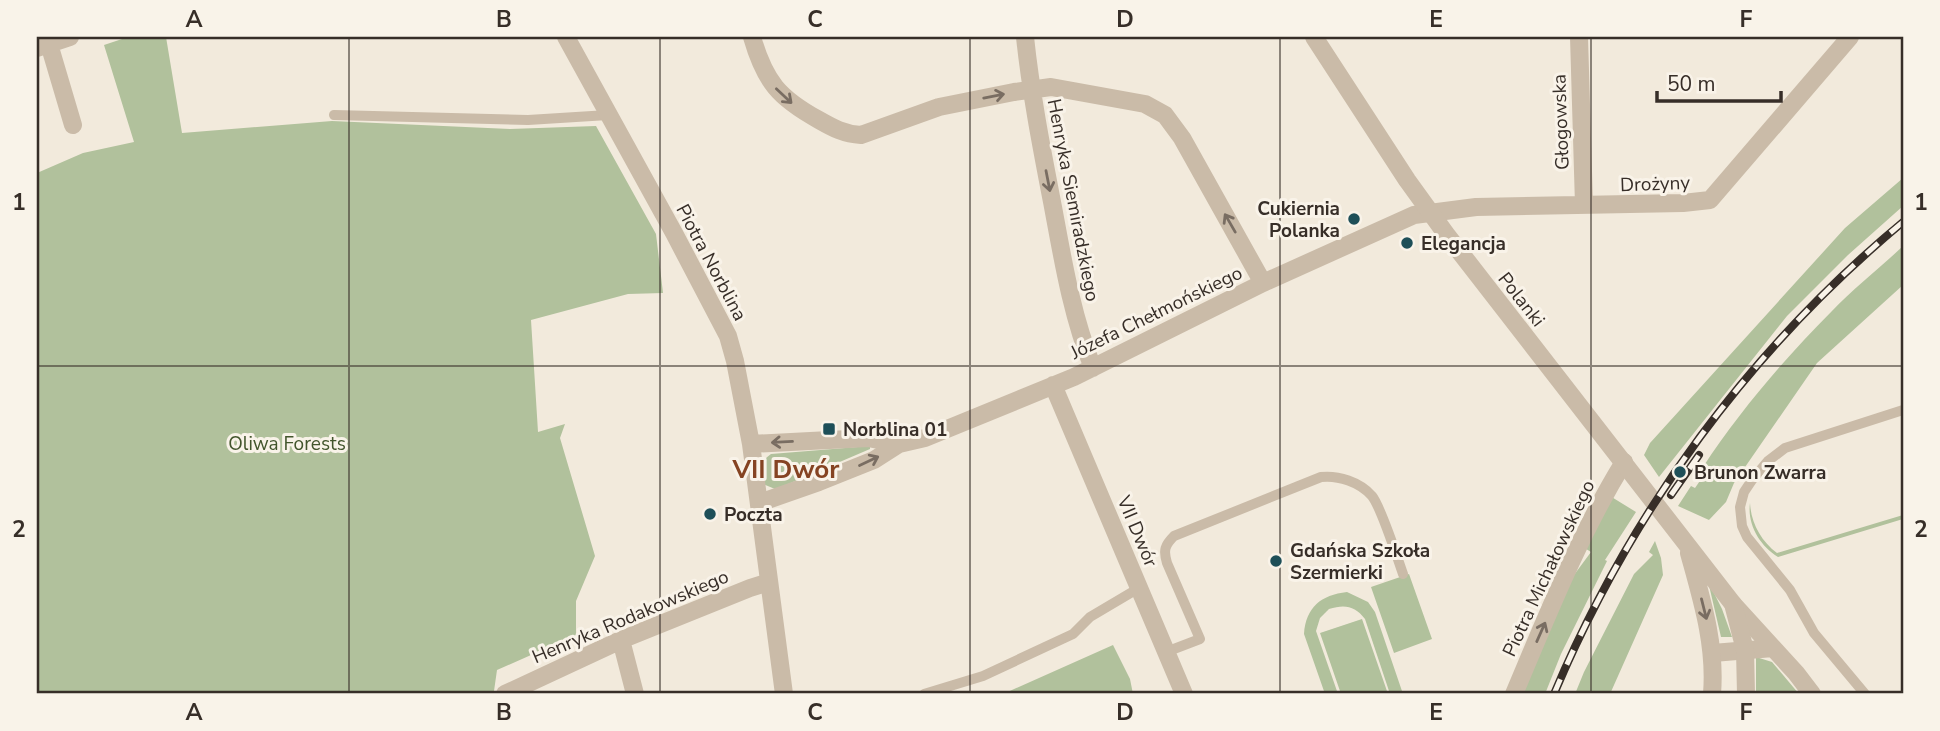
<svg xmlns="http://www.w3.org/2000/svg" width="1940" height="731" font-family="'Nunito Sans',sans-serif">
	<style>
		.green { fill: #b1c19c }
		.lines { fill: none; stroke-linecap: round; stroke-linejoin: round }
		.service { stroke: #cabba8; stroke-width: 10 }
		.minor { stroke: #cabba8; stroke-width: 18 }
		.tertiary { stroke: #cabba8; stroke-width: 18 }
		.rail-casing { stroke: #372e28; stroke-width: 8 }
		.rail { stroke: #f9f3e9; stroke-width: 5; stroke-dasharray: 16; stroke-linecap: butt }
		.oneway { stroke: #796d62 }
		.grid { fill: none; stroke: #372e28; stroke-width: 2; stroke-opacity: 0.55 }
		.poi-dot { fill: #1e4f58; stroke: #f9f3e9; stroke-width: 2.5 }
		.labels { text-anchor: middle; stroke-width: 6; stroke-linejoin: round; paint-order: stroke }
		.street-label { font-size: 19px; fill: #372e28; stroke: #f9f3e9 }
		.poi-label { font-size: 19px; font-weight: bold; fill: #372e28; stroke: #f9f3e9; text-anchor: start }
		.park-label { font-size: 19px; fill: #42552c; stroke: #f9f3e9 }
		.district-label { font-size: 26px; font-weight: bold; fill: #854322; stroke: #f9f3e9 }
		.neatline { fill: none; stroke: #372e28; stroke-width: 2.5 }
		.grid-label { font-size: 23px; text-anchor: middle; font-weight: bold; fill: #372e28 }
	</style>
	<rect width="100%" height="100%" fill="#f2eadc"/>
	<!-- green -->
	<path class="green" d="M128 37H166L182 133 332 121 510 129 596 126 656 234 663 293 628 294 531 320 538 432 565 424 560 438 595 556 576 601V635L497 670 494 691 487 694H37V173L83 153 134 142 104 45Z
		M1903 178V206L1848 255 1787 316 1659 477 1644 455 1650 443 1845 228Z
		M1903 246V285L1817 363 1734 483 1726 502 1709 520 1678 506 1691 486 1695 488 1706 472 1724 469 1703 467C1739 412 1785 358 1832 311 1854 288 1880 268 1903 246Z
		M870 446V449L786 485 775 489 763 484C762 471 759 462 771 454Z
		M1610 496 1636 512 1605 560 1607 561 1561 654 1545 694H1520L1571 579 1591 552 1583 547Z
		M1750 503C1751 523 1761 541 1777 553L1903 515V519L1778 557C1760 546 1747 525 1750 503Z
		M1655 541 1661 558 1663 575 1610 694H1575L1584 672 1634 574 1653 555 1649 552Z
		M1409 574 1432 639 1394 653 1371 587Z
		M1708 581 1722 609 1732 637H1721Z
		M1347 592 1368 602 1375 612 1403 694H1390L1365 619C1355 606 1345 604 1329 609L1320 618 1316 631 1338 694H1325L1304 634C1306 607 1321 595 1347 592Z
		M1362 619 1388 694H1341L1320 633Z
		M1113 645 1130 679 1133 694H1003Z
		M1756 657 1772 662 1799 694H1756Z"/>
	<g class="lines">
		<!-- service -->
		<path class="service" d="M334 115 528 120 608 115
			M1166 652 1200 639 1167 563C1163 550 1165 545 1174 536L1321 477C1338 475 1360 482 1372 496 1381 507 1397 557 1403 574
			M924 694 983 676 1073 634 1090 617 1139 588
			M1865 694 1814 633 1790 590 1747 537 1742 526 1740 507 1744 492 1752 480 1768 461 1785 448 1903 410"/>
		<!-- minor -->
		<path class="minor" d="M566 37 674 233 728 336 735 361 751 444 784 694
			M752 37C765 82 779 98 819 120 833 128 844 134 861 135L939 107 1014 92 1051 87 1145 104 1165 115 1182 138 1263 283
			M1025 37C1031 94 1042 150 1053 207 1063 261 1072 316 1093 368
			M1579 37 1584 205
			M49 44 73 125
			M37 48 70 37
			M1053 385 1184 694
			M751 444 868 438 899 444
			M759 503 819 482 874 460 899 444 925 438 1074 377 1263 283 1414 215 1476 207 1683 203 1710 200 1850 37
			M1733 604 1796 673 1812 694
			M621 640 635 694
			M1713 653 1773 648
			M505 694 621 640 750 588 769 582
			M1514 694C1547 616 1579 535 1624 462"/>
		<!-- tertiary -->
		<path class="tertiary" d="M1314 37 1407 180 1446 234 1733 604 1745 650 1746 694
			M1689 553C1702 600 1716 645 1712 694"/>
		<!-- rail casing -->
		<g class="rail-casing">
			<path id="rail" d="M1671 495 1699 455
				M1554 694C1631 511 1750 349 1903 222"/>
		</g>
		<!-- rail -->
		<use href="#rail" class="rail"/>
	</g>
	<!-- one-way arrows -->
	<defs><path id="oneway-shaft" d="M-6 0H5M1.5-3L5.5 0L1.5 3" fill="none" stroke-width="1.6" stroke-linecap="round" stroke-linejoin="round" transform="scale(1.75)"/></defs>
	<g class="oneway">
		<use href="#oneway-shaft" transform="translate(784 96) rotate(43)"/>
		<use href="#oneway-shaft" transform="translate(994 96) rotate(-11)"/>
		<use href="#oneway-shaft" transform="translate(1048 181) rotate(79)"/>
		<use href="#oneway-shaft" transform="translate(1230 223) rotate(-120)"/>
		<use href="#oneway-shaft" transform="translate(782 442) rotate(177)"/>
		<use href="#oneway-shaft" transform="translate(869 461) rotate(-25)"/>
		<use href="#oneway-shaft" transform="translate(1704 609) rotate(76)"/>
		<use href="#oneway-shaft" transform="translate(1541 632) rotate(-66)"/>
	</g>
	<!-- grid -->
	<path class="grid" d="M349 37V694M660 37V694M970 37V694M1280 37V694M1591 37V694M37 366H1903"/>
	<!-- markers -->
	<g class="poi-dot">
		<circle cx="1354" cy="219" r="7"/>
		<circle cx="1407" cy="243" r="7"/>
		<rect x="822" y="422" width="14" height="14" rx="3.5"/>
		<circle cx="1680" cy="472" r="7"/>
		<circle cx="710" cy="514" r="7"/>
		<circle cx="1276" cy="561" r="7"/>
	</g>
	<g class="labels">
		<!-- street labels -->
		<g class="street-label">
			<text transform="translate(1560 122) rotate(-92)" y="7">Głogowska</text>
			<text transform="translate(1655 183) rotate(-2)" y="7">Drożyny</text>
			<text transform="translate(1074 200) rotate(79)" y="7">Henryka Siemiradzkiego</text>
			<text transform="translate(712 262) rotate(62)" y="7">Piotra Norblina</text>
			<text transform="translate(1522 299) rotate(52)" y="7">Polanki</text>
			<text transform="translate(1156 312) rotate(-26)" y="7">Józefa Chełmońskiego</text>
			<text transform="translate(1138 531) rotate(67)" y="7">VII Dwór</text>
			<text transform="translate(1548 568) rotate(-65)" y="7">Piotra Michałowskiego</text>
			<text transform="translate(630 616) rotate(-23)" y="7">Henryka Rodakowskiego</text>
		</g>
		<!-- poi labels -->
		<g class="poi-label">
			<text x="1340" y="215" text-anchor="end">Cukiernia<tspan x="1340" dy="22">Polanka</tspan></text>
			<text x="1421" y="250">Elegancja</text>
			<text x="843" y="436">Norblina 01</text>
			<text x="1694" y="479">Brunon Zwarra</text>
			<text x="724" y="521">Poczta</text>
			<text x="1290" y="557">Gdańska Szkoła<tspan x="1290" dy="22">Szermierki</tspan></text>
		</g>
		<!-- park labels -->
		<g class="park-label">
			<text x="287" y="450">Oliwa Forests</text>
		</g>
		<!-- district labels -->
		<g class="district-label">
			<text x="786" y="478">VII Dwór</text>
		</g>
	</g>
	<!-- border -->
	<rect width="1940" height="731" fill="none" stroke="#f9f3e9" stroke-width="77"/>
	<!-- scale -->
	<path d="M1657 91v10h124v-10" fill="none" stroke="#372e28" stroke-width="3.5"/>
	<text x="1667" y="91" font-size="21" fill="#372e28" stroke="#f9f3e9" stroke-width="5" paint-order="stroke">50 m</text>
	<rect x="38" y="38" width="1864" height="654" class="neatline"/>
	<g class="grid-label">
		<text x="194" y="27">A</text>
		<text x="504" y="27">B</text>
		<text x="815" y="27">C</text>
		<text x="1125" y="27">D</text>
		<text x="1436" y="27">E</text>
		<text x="1746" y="27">F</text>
		<text x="19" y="210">1</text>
		<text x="1921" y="210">1</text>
		<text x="19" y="537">2</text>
		<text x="1921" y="537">2</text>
		<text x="194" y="720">A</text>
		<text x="504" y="720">B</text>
		<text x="815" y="720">C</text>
		<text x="1125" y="720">D</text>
		<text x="1436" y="720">E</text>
		<text x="1746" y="720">F</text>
	</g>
</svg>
